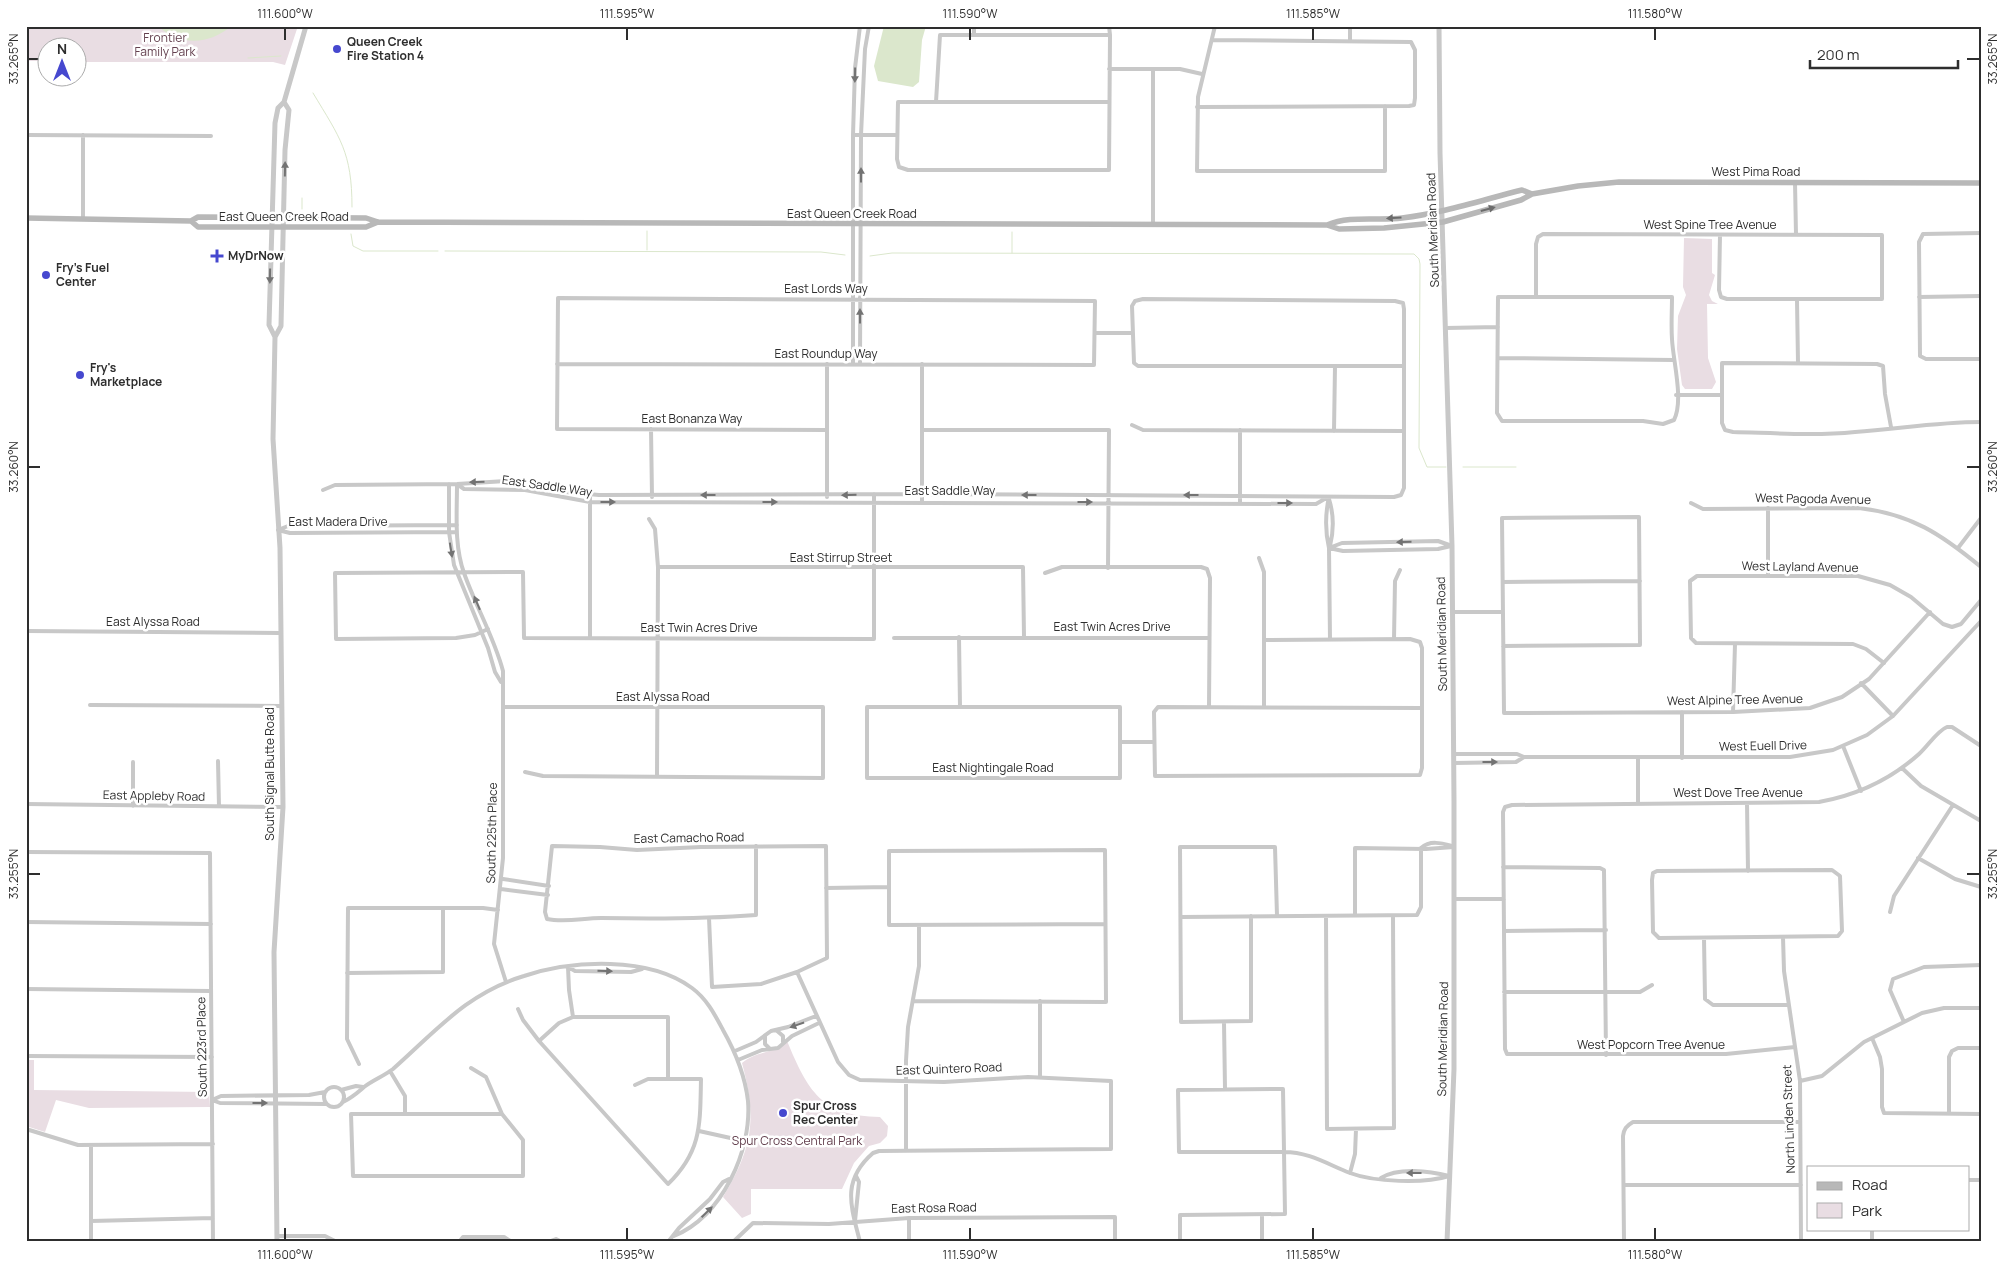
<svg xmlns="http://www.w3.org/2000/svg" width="2007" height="1268" font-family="Manrope,sans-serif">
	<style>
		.green { fill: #e9dde3 }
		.water { fill: #dbe7cc }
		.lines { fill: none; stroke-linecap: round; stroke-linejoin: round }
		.stream { stroke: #dbe7cc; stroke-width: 1 }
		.minor { stroke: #c8c8c8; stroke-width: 4 }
		.tertiary { stroke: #c8c8c8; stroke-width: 5 }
		.secondary { stroke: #b8b8b8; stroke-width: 5.5 }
		.oneway { fill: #737373 }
		.oneway2 { fill: #6c6c6c }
		.ticks { fill: none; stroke: #2e2e2e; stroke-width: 2 }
		.poi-dot { fill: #4648cf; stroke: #fff; stroke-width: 2 }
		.labels { text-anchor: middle; stroke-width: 5; stroke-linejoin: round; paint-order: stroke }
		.park-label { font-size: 12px; fill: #64414f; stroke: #fff }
		.poi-label { font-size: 12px; font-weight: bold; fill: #2e2e2e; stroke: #fff; text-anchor: start }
		.street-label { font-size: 12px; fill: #2e2e2e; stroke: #fff }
		.neatline { fill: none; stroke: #2e2e2e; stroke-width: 2 }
		.ticks-label { font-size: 12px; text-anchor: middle; fill: #2e2e2e }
	</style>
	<rect width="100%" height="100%" fill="#fff"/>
	<!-- green -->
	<path class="green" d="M26 26H298L285 65 273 62H78V48H48L47 61H26Z
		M1684 238 1712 239V273L1715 275 1709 295 1712 301 1718 304H1707L1708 358 1716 382 1712 389H1685L1682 385 1677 349 1678 316 1686 295 1683 287Z
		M787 1041C808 1091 821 1116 880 1117L888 1126 887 1136 880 1143 869 1146 854 1163 842 1189H751V1214L742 1218 723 1197C753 1147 757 1119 742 1063 756 1051 773 1054 787 1041Z
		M26 1060H34V1090L209 1092 210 1107 89 1108 56 1100 45 1132 26 1126Z"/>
	<!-- water -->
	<path class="water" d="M158 26H231C210 45 179 46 158 26Z
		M884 26H926L922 40 919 82 913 87 878 81 874 66Z"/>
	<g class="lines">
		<!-- stream -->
		<path class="stream" d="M248 58 281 56
			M313 93C340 138 352 152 352 207
			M302 209V198
			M1012 232V253
			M351 234 353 246 363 251H438
			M647 250V231
			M445 251 821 252 845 255
			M870 256 892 253 1414 254 1419 259 1420 264 1419 448 1427 467H1446
			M1463 467H1516"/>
		<!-- minor -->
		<path class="minor" d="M974 26V34
			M1109 26 1110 35 1109 170H908L899 167 897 159 898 102H1109
			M1215 26 1198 97 1197 171H1385V106
			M1350 41V26
			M1109 69H1180L1202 74
			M1153 70V224
			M936 102 940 35H1110
			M1197 107 1409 106 1414 105 1415 98V50L1411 42 1212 40
			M26 135 211 136
			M853 135H897
			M1795 182 1796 235
			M83 219V135
			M1981 233 1923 234 1919 242 1920 356 1926 359H1981
			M1498 297H1672C1672 311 1671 325 1672 339 1673 361 1684 400 1674 420L1663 424 1643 421H1502L1497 413Z
			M1536 297V244L1538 237 1543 234C1656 234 1769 235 1882 235V299H1727L1721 297 1719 290 1720 235
			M1919 297 1981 296
			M1797 300 1798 363
			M1446 328 1498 327
			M1095 333H1133
			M1498 358 1674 360
			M557 364 1094 365 1095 301 558 298 557 429 827 430
			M853 364V135L855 68 860 26
			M860 364 861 135 865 49 869 26
			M1676 395H1722
			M1132 425 1143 430 1404 431
			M1891 427 1885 394 1883 366 1877 364 1722 363V423L1725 430 1733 432C1773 433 1815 436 1855 432 1899 429 1936 422 1981 422
			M651 429 652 497
			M922 430H1109L1108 568
			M1240 430V503
			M1334 431 1335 366
			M449 484V532L454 565 488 648 495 672 501 682
			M457 484 464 489 525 490 590 502 1316 504 1328 497
			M457 484C457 514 454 545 464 573 476 607 494 637 503 671V858L494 944 506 982
			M323 490 335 485 457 484 506 481 530 483 566 492 599 495 922 494 1394 497 1401 495 1404 488V309L1403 303 1395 301 1143 299 1135 301 1132 306 1134 363 1138 366H1404
			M827 497V364
			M1329 497C1325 515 1325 531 1329 548L1330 640
			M1329 499C1334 515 1334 530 1330 546
			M922 501V364
			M1691 503 1703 509 1859 508C1911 514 1941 534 1981 567
			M1768 508V576
			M649 519 655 529 658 567 657 776
			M278 530 288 526 457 525
			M278 530 290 533 457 532
			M1329 548 1342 543 1438 541 1452 546
			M1329 548 1343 551 1438 549 1451 546
			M1958 548 1981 518
			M1259 558 1264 572V707
			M658 567H1023L1024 637
			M1045 573 1062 567H1201L1207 569 1210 578 1209 707
			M1503 582 1640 581
			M1452 612H1503
			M488 629 475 635 456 638 336 639 335 573 523 572 524 638 874 639V494
			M26 631 280 633
			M959 637 960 707
			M590 638V494
			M894 638H1209
			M1394 639 1395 581 1400 570
			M1264 640 1410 639 1420 642 1422 648V768L1420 775 1155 776 1154 712 1158 707 1422 708
			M1503 646 1640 645 1639 517 1502 518 1504 713 1733 712 1810 708 1842 697 1869 679 1930 612
			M1884 663 1866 649 1853 644 1696 643 1691 638 1690 581 1697 576H1858L1890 585 1911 597 1943 624 1952 627 1961 624 1981 600
			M1861 683 1893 716
			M90 705 281 706
			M503 707H823V778L543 776 525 772
			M867 707H1120V778H867Z
			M1682 712V758
			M1733 712 1735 644
			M1120 742H1153
			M1843 746 1861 791
			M1454 754H1517L1524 757H1790L1833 750 1867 735 1893 716 1981 621
			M1638 758V804
			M218 761 219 806
			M133 762V806
			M1454 763 1516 762 1524 757
			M1902 768 1921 786 1981 821
			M1747 803 1748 871
			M26 804 283 807
			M1421 848C1430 840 1441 843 1452 846
			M26 852 210 853 213 1242
			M1918 858 1955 879 1981 887
			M1503 867 1600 868 1604 870 1606 1055
			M1832 870 1840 876 1842 931 1838 936 1659 938 1653 932 1652 880 1653 873 1657 871Z
			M503 879 549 886
			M826 888 889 887
			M501 889 548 895
			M1454 899H1504
			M1890 912 1894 896 1953 805
			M1251 916V1021L1181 1022 1180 847H1275L1277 916
			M1326 916 1327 1129 1394 1128 1393 916
			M1355 916V848L1426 849 1454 847
			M1181 917 1417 915 1421 907V848
			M709 918 712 987 761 984 797 972 827 958 826 846 701 847 637 850 600 847 552 846 545 912 547 919C565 923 583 918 601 918 653 919 704 919 756 915V846
			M26 922 211 924
			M1504 931 1606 930
			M1783 937 1784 971 1800 1081 1801 1242
			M1704 938 1705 999 1713 1005H1789
			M568 967 575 971 631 972 642 969
			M568 967 569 990 573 1017
			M797 972 838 1062 849 1075 860 1080 944 1082 1028 1077 1111 1081V1149L879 1151 873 1153C841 1181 851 1206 860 1242
			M347 973 443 972V908
			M26 989 211 991
			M1504 992H1640L1652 985
			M913 1001 1106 1002 1105 850 889 851V925L1105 924
			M1040 1001V1077
			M518 1009 523 1020 539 1041 668 1184C702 1151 700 1124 701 1079H648L635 1085
			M1224 1022 1225 1089
			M1904 1022 1890 990 1893 979 1924 967 1981 965
			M776 1030 783 1036V1042
			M765 1036V1044L769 1048
			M1872 1038 1880 1057 1882 1069V1107L1884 1113 1981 1114
			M539 1041 559 1023 573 1017H668V1079
			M1795 1047 1726 1054H1507L1505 1049 1503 812 1505 807 1512 805 1819 802C1858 795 1890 780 1919 754 1928 746 1937 731 1947 727H1952L1981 746
			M735 1051 756 1042 771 1031 788 1027 816 1016
			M26 1056 212 1057
			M738 1060 762 1050 778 1048 792 1036 819 1023
			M359 1064 347 1039 348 908H483L498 910
			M471 1068 486 1077 502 1114 523 1140V1176H353L351 1114H502
			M390 1071 405 1096V1114
			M1800 1081 1822 1076 1864 1042 1922 1013 1944 1008H1981
			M324 1097a10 10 0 1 1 20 0a10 10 0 1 1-20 0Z
			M341 1090 356 1086 363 1087
			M212 1100 220 1103 326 1104
			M212 1100 221 1096 309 1095 325 1092
			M343 1102C353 1097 357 1093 364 1087 373 1080 384 1076 393 1069 436 1031 467 993 524 976 573 960 649 956 692 988 707 999 715 1015 723 1030 736 1053 745 1075 748 1101 752 1151 722 1216 674 1236
			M1949 1114V1057L1952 1051 1958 1048H1981
			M26 1129 78 1145 213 1144
			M699 1131 744 1141
			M91 1145V1242
			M906 1151V1061L908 1027 919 966V925
			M1350 1173 1355 1154 1356 1129
			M1381 1178C1398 1167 1430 1171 1449 1176
			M1968 1180H1981
			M1624 1185H1801
			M1262 1215V1242
			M909 1218V1242
			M91 1221 213 1218
			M855 1221 859 1182 856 1176
			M277 1236H325L337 1242
			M459 1242 463 1237H504L512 1242
			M548 1242 556 1239 562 1242
			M668 1242 679 1228 710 1199 723 1182 729 1179
			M733 1242 753 1223 829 1224 909 1218 1115 1217V1242
			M1180 1242V1215L1285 1214 1283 1089 1178 1090 1179 1152H1284C1309 1152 1327 1164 1350 1173 1374 1182 1424 1184 1449 1176
			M1624 1242 1623 1136C1624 1129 1626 1126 1633 1122H1800
			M1872 1242V1229"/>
		<!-- tertiary -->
		<path class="tertiary" d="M1439 26 1440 153 1452 546 1454 801V1069L1447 1242
			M275 337 269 325 275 123 278 108 284 102 306 26
			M277 1242 274 952 283 807 280 548 273 439 275 337 281 326 285 150 289 110 284 102"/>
		<!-- secondary -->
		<path class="secondary" d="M26 218 191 221 198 217 366 218 378 222 1327 225 1339 229 1384 228 1443 222 1521 200 1532 194 1578 186 1619 182 1981 183
			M191 221 198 227H366L378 222
			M1327 225C1350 215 1377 221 1402 218 1443 213 1482 200 1522 190L1532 194"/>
	</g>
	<!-- one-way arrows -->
	<defs><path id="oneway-solid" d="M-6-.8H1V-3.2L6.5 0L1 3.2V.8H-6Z" transform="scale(1.25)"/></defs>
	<g class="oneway">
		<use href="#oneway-solid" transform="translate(855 75) rotate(91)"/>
		<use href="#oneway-solid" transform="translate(285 169) rotate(-89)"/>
		<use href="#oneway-solid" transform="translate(861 175) rotate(-90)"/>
		<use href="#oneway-solid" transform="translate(270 276) rotate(91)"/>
		<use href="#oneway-solid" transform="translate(860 316) rotate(-90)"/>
		<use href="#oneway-solid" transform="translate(477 482) rotate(179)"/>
		<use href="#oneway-solid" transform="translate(708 495) rotate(180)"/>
		<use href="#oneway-solid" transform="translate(849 495) rotate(179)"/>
		<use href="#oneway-solid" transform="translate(1029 495) rotate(-180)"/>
		<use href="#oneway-solid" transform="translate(1191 495) rotate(-180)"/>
		<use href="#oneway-solid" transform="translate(608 502)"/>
		<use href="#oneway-solid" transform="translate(770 502)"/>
		<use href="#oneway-solid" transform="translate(1085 502)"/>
		<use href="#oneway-solid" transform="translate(1285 503)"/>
		<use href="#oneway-solid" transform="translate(1404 542) rotate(179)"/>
		<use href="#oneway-solid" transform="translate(451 550) rotate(81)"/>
		<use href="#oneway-solid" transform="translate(477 603) rotate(-113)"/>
		<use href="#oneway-solid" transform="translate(1490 762)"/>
		<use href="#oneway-solid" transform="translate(605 971) rotate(2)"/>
		<use href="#oneway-solid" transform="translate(797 1025) rotate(161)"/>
		<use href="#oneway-solid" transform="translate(260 1103)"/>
		<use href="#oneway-solid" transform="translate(1414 1173) rotate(-180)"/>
		<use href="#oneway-solid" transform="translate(707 1212) rotate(-44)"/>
	</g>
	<g class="oneway2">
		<use href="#oneway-solid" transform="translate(1488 209) rotate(-15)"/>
		<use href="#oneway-solid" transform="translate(1394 218) rotate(177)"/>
	</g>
	<!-- ticks -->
	<path class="ticks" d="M285 28V40M627 28V40M970 28V40M1313 28V40M1655 28V40M28 59H40M1967 59H1980M28 467H40M1967 467H1980M28 874H40M1967 874H1980M285 1228V1240M627 1228V1240M970 1228V1240M1313 1228V1240M1655 1228V1240"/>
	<!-- markers -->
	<g class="poi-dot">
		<circle cx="337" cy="49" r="5"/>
		<path d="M214.5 248.5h5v5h5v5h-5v5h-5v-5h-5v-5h5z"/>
		<circle cx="46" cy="275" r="5"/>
		<circle cx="80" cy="375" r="5"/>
		<circle cx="783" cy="1113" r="5"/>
	</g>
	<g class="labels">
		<!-- park labels -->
		<g class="park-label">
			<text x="165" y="42">Frontier<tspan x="165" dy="14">Family Park</tspan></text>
			<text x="797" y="1145">Spur Cross Central Park</text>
		</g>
		<!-- poi labels -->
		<g class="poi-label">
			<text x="347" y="46">Queen Creek<tspan x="347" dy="14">Fire Station 4</tspan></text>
			<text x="228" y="260">MyDrNow</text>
			<text x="56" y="272">Fry's Fuel<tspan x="56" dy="14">Center</tspan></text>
			<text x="90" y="372">Fry's<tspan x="90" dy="14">Marketplace</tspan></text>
			<text x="793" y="1110">Spur Cross<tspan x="793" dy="14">Rec Center</tspan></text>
		</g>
		<!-- street labels -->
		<g class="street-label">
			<text x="1756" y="176">West Pima Road</text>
			<text x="852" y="218">East Queen Creek Road</text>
			<text x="284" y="221">East Queen Creek Road</text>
			<text x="1710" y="229">West Spine Tree Avenue</text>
			<text transform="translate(1433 230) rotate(-92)" y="4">South Meridian Road</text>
			<text x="826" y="293">East Lords Way</text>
			<text x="826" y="358">East Roundup Way</text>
			<text x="692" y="423">East Bonanza Way</text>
			<text transform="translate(547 486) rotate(8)" y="4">East Saddle Way</text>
			<text x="950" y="495">East Saddle Way</text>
			<text transform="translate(1813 499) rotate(1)" y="4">West Pagoda Avenue</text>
			<text x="338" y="526">East Madera Drive</text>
			<text x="841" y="562">East Stirrup Street</text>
			<text transform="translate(1800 567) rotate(1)" y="4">West Layland Avenue</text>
			<text x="153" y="626">East Alyssa Road</text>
			<text x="1112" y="631">East Twin Acres Drive</text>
			<text x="699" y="632">East Twin Acres Drive</text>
			<text transform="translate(1442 634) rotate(-91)" y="4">South Meridian Road</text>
			<text x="663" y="701">East Alyssa Road</text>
			<text transform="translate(1735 700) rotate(-1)" y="4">West Alpine Tree Avenue</text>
			<text transform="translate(1763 746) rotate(-1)" y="4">West Euell Drive</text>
			<text x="993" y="772">East Nightingale Road</text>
			<text transform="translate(270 774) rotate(-90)" y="4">South Signal Butte Road</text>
			<text x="1738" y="797">West Dove Tree Avenue</text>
			<text transform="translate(154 796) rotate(1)" y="4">East Appleby Road</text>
			<text transform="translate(492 833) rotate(-89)" y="4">South 225th Place</text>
			<text transform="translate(689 838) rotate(-1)" y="4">East Camacho Road</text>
			<text transform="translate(1443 1039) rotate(-89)" y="4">South Meridian Road</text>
			<text x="1651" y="1049">West Popcorn Tree Avenue</text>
			<text transform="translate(202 1047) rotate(-91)" y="4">South 223rd Place</text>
			<text transform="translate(949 1069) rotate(-2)" y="4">East Quintero Road</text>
			<text transform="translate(1789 1119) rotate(-92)" y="4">North Linden Street</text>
			<text transform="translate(934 1208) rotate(-1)" y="4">East Rosa Road</text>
		</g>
	</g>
	<!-- border -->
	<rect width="2007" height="1268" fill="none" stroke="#ffffff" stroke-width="55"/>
	<!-- legend -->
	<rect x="1807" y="1166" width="162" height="65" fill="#ffffff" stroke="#ababab"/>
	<rect x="1817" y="1182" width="25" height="8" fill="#b8b8b8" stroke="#ababab"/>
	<text x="1852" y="1190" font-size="15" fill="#2e2e2e">Road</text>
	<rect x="1817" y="1203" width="25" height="15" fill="#e9dde3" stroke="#ababab"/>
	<text x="1852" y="1216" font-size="15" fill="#2e2e2e">Park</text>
	<!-- north arrow -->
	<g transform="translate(62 62)"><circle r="24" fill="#ffffff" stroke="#ababab"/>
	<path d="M0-4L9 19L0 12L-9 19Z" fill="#4648cf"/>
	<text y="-8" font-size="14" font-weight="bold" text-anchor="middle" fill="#2e2e2e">N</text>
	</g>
	<!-- scale -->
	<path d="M1810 60v8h148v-8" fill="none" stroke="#2e2e2e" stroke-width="2.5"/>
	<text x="1817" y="60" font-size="15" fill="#2e2e2e" stroke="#ffffff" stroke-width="4" paint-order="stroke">200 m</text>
	<rect x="28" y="28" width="1952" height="1212" class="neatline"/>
	<g class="ticks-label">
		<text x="285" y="18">111.600°W</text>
		<text x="627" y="18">111.595°W</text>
		<text x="970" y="18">111.590°W</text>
		<text x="1313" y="18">111.585°W</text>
		<text x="1655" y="18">111.580°W</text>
		<text transform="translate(14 59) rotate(-90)" y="4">33.265°N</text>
		<text transform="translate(1993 59) rotate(-90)" y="4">33.265°N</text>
		<text transform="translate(14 467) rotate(-90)" y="4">33.260°N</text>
		<text transform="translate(1993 467) rotate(-90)" y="4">33.260°N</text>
		<text transform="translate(14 874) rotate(-90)" y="4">33.255°N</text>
		<text transform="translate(1993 874) rotate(-90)" y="4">33.255°N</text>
		<text x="285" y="1259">111.600°W</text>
		<text x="627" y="1259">111.595°W</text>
		<text x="970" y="1259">111.590°W</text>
		<text x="1313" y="1259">111.585°W</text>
		<text x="1655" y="1259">111.580°W</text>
	</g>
</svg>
